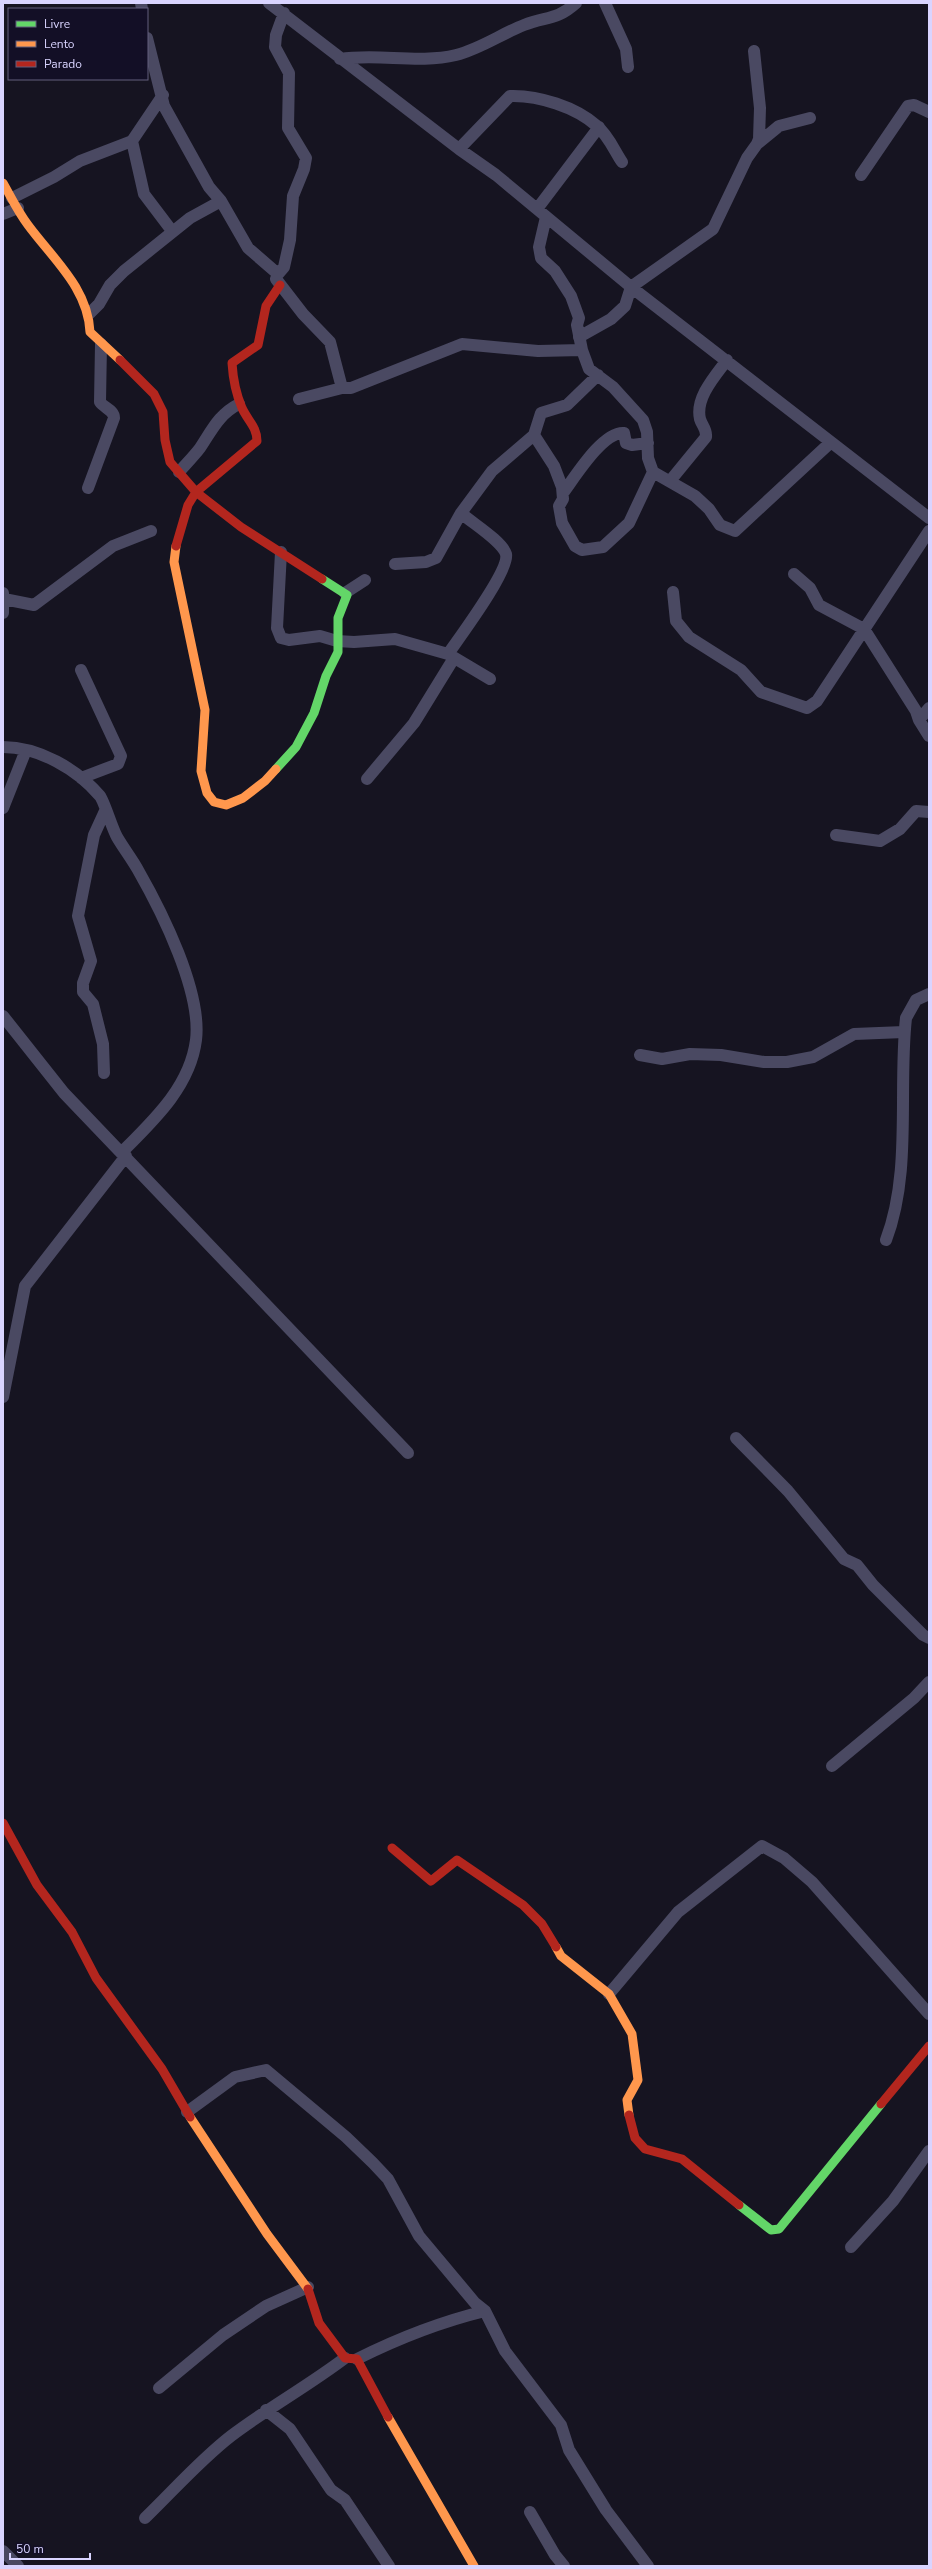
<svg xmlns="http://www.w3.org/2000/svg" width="932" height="2569" font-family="'Nunito Sans',sans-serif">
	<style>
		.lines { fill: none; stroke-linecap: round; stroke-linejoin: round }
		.street { stroke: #4a4962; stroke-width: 12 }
		.fast { stroke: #63d668; stroke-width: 9 }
		.slow { stroke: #ff974d; stroke-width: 9 }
		.jam { stroke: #b3261e; stroke-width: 9 }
	</style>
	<rect width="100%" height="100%" fill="#161421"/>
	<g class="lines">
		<!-- street -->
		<path class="street" d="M141 3 142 9
			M269 3 459 149 496 175 631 287 929 518
			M605 3 626 49 628 67
			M147 38 164 106 209 187 221 201 248 248 278 274 276 279 303 314 330 342 342 388
			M754 51 760 108 759 139 757 144
			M340 59C378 53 418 64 456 55 480 49 501 34 524 25 546 16 556 21 576 3
			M163 95 132 141 144 194 172 231
			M459 149 510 96C538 95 576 107 597 126 608 135 614 150 622 162
			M861 175 908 106 914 105 929 112
			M12 198 54 177 80 161 132 141
			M537 209 599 127
			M3 214 18 208
			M278 274 284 267 290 240 293 196 304 169 306 158 288 128 289 73 275 47 276 35 284 13
			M89 314 99 304 110 285 124 271 190 218 221 201
			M579 337 611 319 625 306 631 287 713 229 747 158 757 144 779 126 810 118
			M299 399 342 388H351L462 344 538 351 582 350
			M534 435 554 466 562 487 563 499 559 506 562 523 575 546 582 550 603 547 629 523 653 472 648 458 647 432 643 420 613 387 589 369 582 350 577 325 579 318 571 296 555 271 541 258 539 247 546 217
			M179 472C186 464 194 456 200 448 212 430 219 414 239 404
			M653 472 695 496 709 509 720 525 735 531 830 443
			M670 481 706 437C707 429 702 426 700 419 695 398 715 376 727 360
			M88 488 114 418C114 410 104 408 100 402L101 344
			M563 493C575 477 603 431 624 433L626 443 632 445 648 443
			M281 552 277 628 281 638 289 640 320 636 337 641 354 642 395 639 448 654 490 679
			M395 564 426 562 436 558 461 513 492 471 534 435 541 413 567 405 598 375
			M794 574 810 588 819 605 864 629 916 711 919 720
			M673 592 676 621 689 637 741 670 761 692 807 708 817 701 929 531
			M3 593V613
			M345 593 365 580
			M4 599 34 605 113 546 151 531
			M448 654C459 638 510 570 506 554 502 541 472 523 461 513
			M929 708 919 720 929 736
			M3 747C39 747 77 769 100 796 104 801 112 828 117 837 124 849 132 859 138 870 162 912 202 992 196 1040 190 1087 153 1121 121 1153
			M81 778 118 764 121 756 81 670
			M367 779 414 723 454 658
			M3 808 26 750
			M836 835 880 841 900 829 916 811 929 812
			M3 1016 64 1093 408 1453
			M640 1055 662 1059 690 1054 721 1055 764 1062H787L813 1057 854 1034 904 1032
			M104 1073 103 1044 93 1004 83 992V983L91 961 78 916 94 835 105 811
			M886 1240C912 1172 898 1090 906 1018L916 1000 929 994
			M3 1397 25 1286 126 1156
			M736 1438 788 1491 844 1559 857 1565 873 1585 923 1635 929 1638
			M832 1766 914 1698 929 1682
			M609 1994 678 1912 762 1846 784 1858 812 1882 929 2014
			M187 2112 235 2077 266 2070 346 2137 373 2163 388 2179 419 2236 475 2303 485 2311 505 2351 561 2425 569 2450 606 2510 648 2566
			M851 2247 893 2201 929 2151
			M357 2359C399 2338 440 2322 485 2311
			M159 2388 223 2335 266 2306 308 2287
			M266 2410 290 2429 331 2490 345 2500 389 2566
			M530 2512 555 2555 564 2566
			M145 2518C173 2491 200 2460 231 2436 268 2408 308 2386 345 2358
			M3 2551 18 2566"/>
		<!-- fast -->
		<path class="fast" d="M276 769 296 747 314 713 326 676 338 652V618L347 595 322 579
			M739 2205 771 2230 779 2229 881 2104"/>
		<!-- slow -->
		<path class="slow" d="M3 183C11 197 18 212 28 225 53 259 88 288 90 332L120 360
			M176 546 174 562 205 710 201 771 207 793 214 802 226 805 243 798 265 781 276 769
			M556 1947 561 1956 609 1994 632 2034 638 2080 627 2100 629 2115
			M190 2117 267 2234 308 2289
			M388 2417 474 2566"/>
		<!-- jam -->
		<path class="jam" d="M120 360 154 394 163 412 165 440 170 462 196 492 241 527 322 579
			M176 546 188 505 196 492 257 441C257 427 248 421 242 408 236 394 233 379 232 363L258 345 266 306 280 285
			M3 1823 37 1885 72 1932 96 1978 162 2069 190 2117
			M392 1848 431 1881 457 1860 523 1905 542 1924 556 1947
			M881 2104 929 2046
			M629 2115 635 2138 645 2149 682 2159 739 2205
			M308 2289 319 2323 345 2358 357 2359 388 2417"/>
	</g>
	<!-- border -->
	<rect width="932" height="2569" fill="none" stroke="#d9d4ff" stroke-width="8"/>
	<!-- legend -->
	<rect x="8" y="8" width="140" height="72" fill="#130f26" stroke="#625e7d"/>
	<rect x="16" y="21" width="20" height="6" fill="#63d668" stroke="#625e7d"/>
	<text x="44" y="28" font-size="12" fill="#d9d4ff">Livre</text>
	<rect x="16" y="41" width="20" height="6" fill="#ff974d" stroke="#625e7d"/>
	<text x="44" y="48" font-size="12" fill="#d9d4ff">Lento</text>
	<rect x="16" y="61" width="20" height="6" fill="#b3261e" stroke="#625e7d"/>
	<text x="44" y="68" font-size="12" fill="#d9d4ff">Parado</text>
	<!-- scale -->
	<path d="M10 2553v6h80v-6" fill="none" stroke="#d9d4ff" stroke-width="2"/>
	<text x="16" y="2553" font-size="12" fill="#d9d4ff" stroke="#130f26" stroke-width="3" paint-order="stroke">50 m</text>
</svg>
